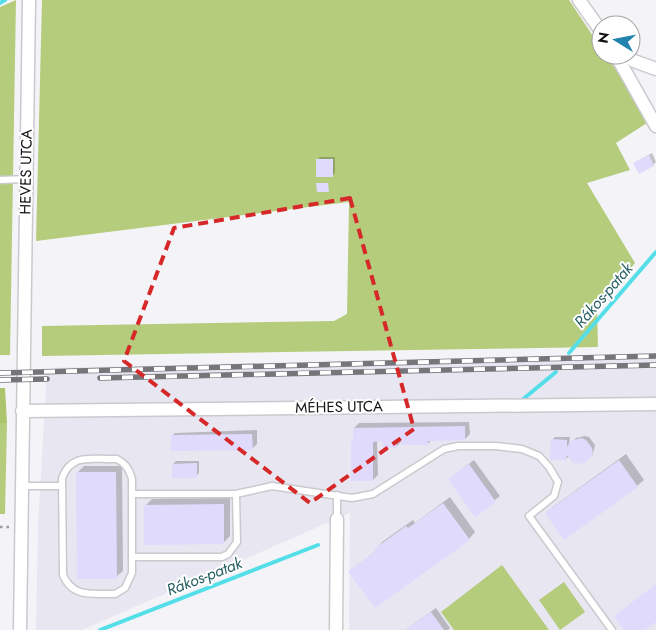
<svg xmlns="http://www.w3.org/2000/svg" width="656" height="630" font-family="Jost,sans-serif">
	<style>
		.built { fill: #e8e6f1 }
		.green { fill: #b5cc7c }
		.forest { fill: #acc56d }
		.shadow { fill: #0003 }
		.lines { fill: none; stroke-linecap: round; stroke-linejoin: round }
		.stream { stroke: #54dfe8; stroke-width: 4 }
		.building { fill: #e0dafd }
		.service-casing { stroke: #cac9ce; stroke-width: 9 }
		.minor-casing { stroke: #cac9ce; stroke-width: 15 }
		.path { stroke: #9a999d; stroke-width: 2.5; stroke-dasharray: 2.5 4; stroke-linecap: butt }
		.service { stroke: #fff; stroke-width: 6 }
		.minor { stroke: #fff; stroke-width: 12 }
		.rail-casing { stroke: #767579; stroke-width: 5.5 }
		.rail { stroke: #fff; stroke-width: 4; stroke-dasharray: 11; stroke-linecap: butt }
		.marked { fill: none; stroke: #d62828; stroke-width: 4; stroke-dasharray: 10 6; stroke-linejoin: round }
		.labels { text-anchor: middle; stroke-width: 4; stroke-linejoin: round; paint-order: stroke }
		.street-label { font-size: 15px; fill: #131214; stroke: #fff }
		.water-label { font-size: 16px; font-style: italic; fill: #276064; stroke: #fff }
	</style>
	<rect width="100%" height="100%" fill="#f4f3f8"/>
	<!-- built -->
	<path class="built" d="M656 354V630H349L350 513 82 630H36L38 526 46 387 44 368Z"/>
	<!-- green -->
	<path class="green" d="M16 0 10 355H0V7Z
		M42 0H569L601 48V55H606L650 121 616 143 630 170 587 183 635 263 597 310 598 347 42 356V326L334 321 347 314 349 202 36 241Z
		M0 423H7L5 514H0Z
		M502 565 549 630H454L441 612Z
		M564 582 585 612 560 630 539 600Z"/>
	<!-- forest -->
	<path class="forest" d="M0 388H5L7 423H0Z"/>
	<!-- shadow -->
	<path class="shadow" d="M652 153 656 162 653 165 634 163Z
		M320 157H335V173L332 176 317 160Z
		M469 422 470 434 465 439H432L428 444 403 440 396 447 384 440H377L378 475 373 480 352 442 354 440V428L359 423Z
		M257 430V444L252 449 172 436 175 433Z
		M585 436 589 437 595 445 593 454 590 457 569 456 566 459 552 440 555 437H570L569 446 576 438Z
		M626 454 644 480 637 486 565 538 546 513 553 507Z
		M474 460 500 496 475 515 454 475Z
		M176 461H199V473L196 476 173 464Z
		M84 466H122L123 571 116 577 77 473Z
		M450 497 475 532 469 539 350 571 377 550 376 549 382 542 413 520 415 523Z
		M230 498V536L224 542 145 506 152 499Z
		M436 608 450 628 448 630H406Z"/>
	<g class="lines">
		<!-- stream -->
		<path class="stream" d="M0 3 5 0
			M569 353 656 252
			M522 400 556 372
			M100 630 318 545"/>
	</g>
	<!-- building -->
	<path class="building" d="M649 155 654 166 639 174 633 163Z
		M316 159H333V177H316Z
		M316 183H328L329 192H317Z
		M465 426V440L428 441V445H401V441H396L397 448H383V441L373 442V481H351V442H353V428Z
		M252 434 253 450 171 451V435Z
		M581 438 586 440 592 448 593 453 587 462 578 464 573 463 567 455 566 460H550L551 439 567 440V447L571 441Z
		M619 460 638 487 564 540 545 513Z
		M197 463V478H172V464Z
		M469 464 496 502 475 517 448 479Z
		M76 472H116L117 579H77Z
		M443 503 470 540 375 608 348 571 376 551 374 549 406 526 408 528Z
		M224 504V544L144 545V505Z
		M656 584V622L645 630H624L614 616Z
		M431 612 444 630H406Z"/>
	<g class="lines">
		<!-- service casing -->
		<g class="service-casing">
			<path id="service" d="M0 180 26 179
				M117 459C126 464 129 469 132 479V573L125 588 115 594C94 593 73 599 63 575L62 478C72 452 93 460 117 459Z
				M22 486H61
				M132 494H236L237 542 228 554 222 557H132
				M236 494 272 486 352 498 373 494 444 449 458 446H496L522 449 539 456 549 467 558 482 554 496 529 516 612 630
				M337 495V519"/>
		</g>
		<!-- minor casing -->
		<g class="minor-casing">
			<path id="minor" d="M579 0 601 31
				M616 55 656 126
				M626 55 634 61 656 69
				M22 411 656 404
				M20 630 29 0
				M336 630 337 519"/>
		</g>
		<!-- path -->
		<path class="path" d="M0 527H11"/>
		<!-- service -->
		<use href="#service" class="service"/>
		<!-- minor -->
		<use href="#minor" class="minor"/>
		<!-- rail casing -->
		<g class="rail-casing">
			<path id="rail" d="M0 373 656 356
				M100 378 656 365
				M0 380 47 379"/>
		</g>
		<!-- rail -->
		<use href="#rail" class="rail"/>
	</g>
	<!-- marked area -->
	<path class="marked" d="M350 198 414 429 310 503 124 361 174 228Z"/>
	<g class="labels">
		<!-- street labels -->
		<g class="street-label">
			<text transform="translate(26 172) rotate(-89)" y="5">HEVES UTCA</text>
			<text transform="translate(339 407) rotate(-1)" y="5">MÉHES UTCA</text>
		</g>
		<!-- water labels -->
		<g class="water-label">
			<text transform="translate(603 295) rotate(-49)" y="6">Rákos-patak</text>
			<text transform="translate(204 576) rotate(-21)" y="6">Rákos-patak</text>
		</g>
	</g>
	<!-- north arrow -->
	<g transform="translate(616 40) rotate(280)"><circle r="24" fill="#ffffff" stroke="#a1a0a1"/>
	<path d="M0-4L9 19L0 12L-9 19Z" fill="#2183ae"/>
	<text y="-8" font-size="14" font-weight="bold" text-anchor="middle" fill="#131214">N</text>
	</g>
</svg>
